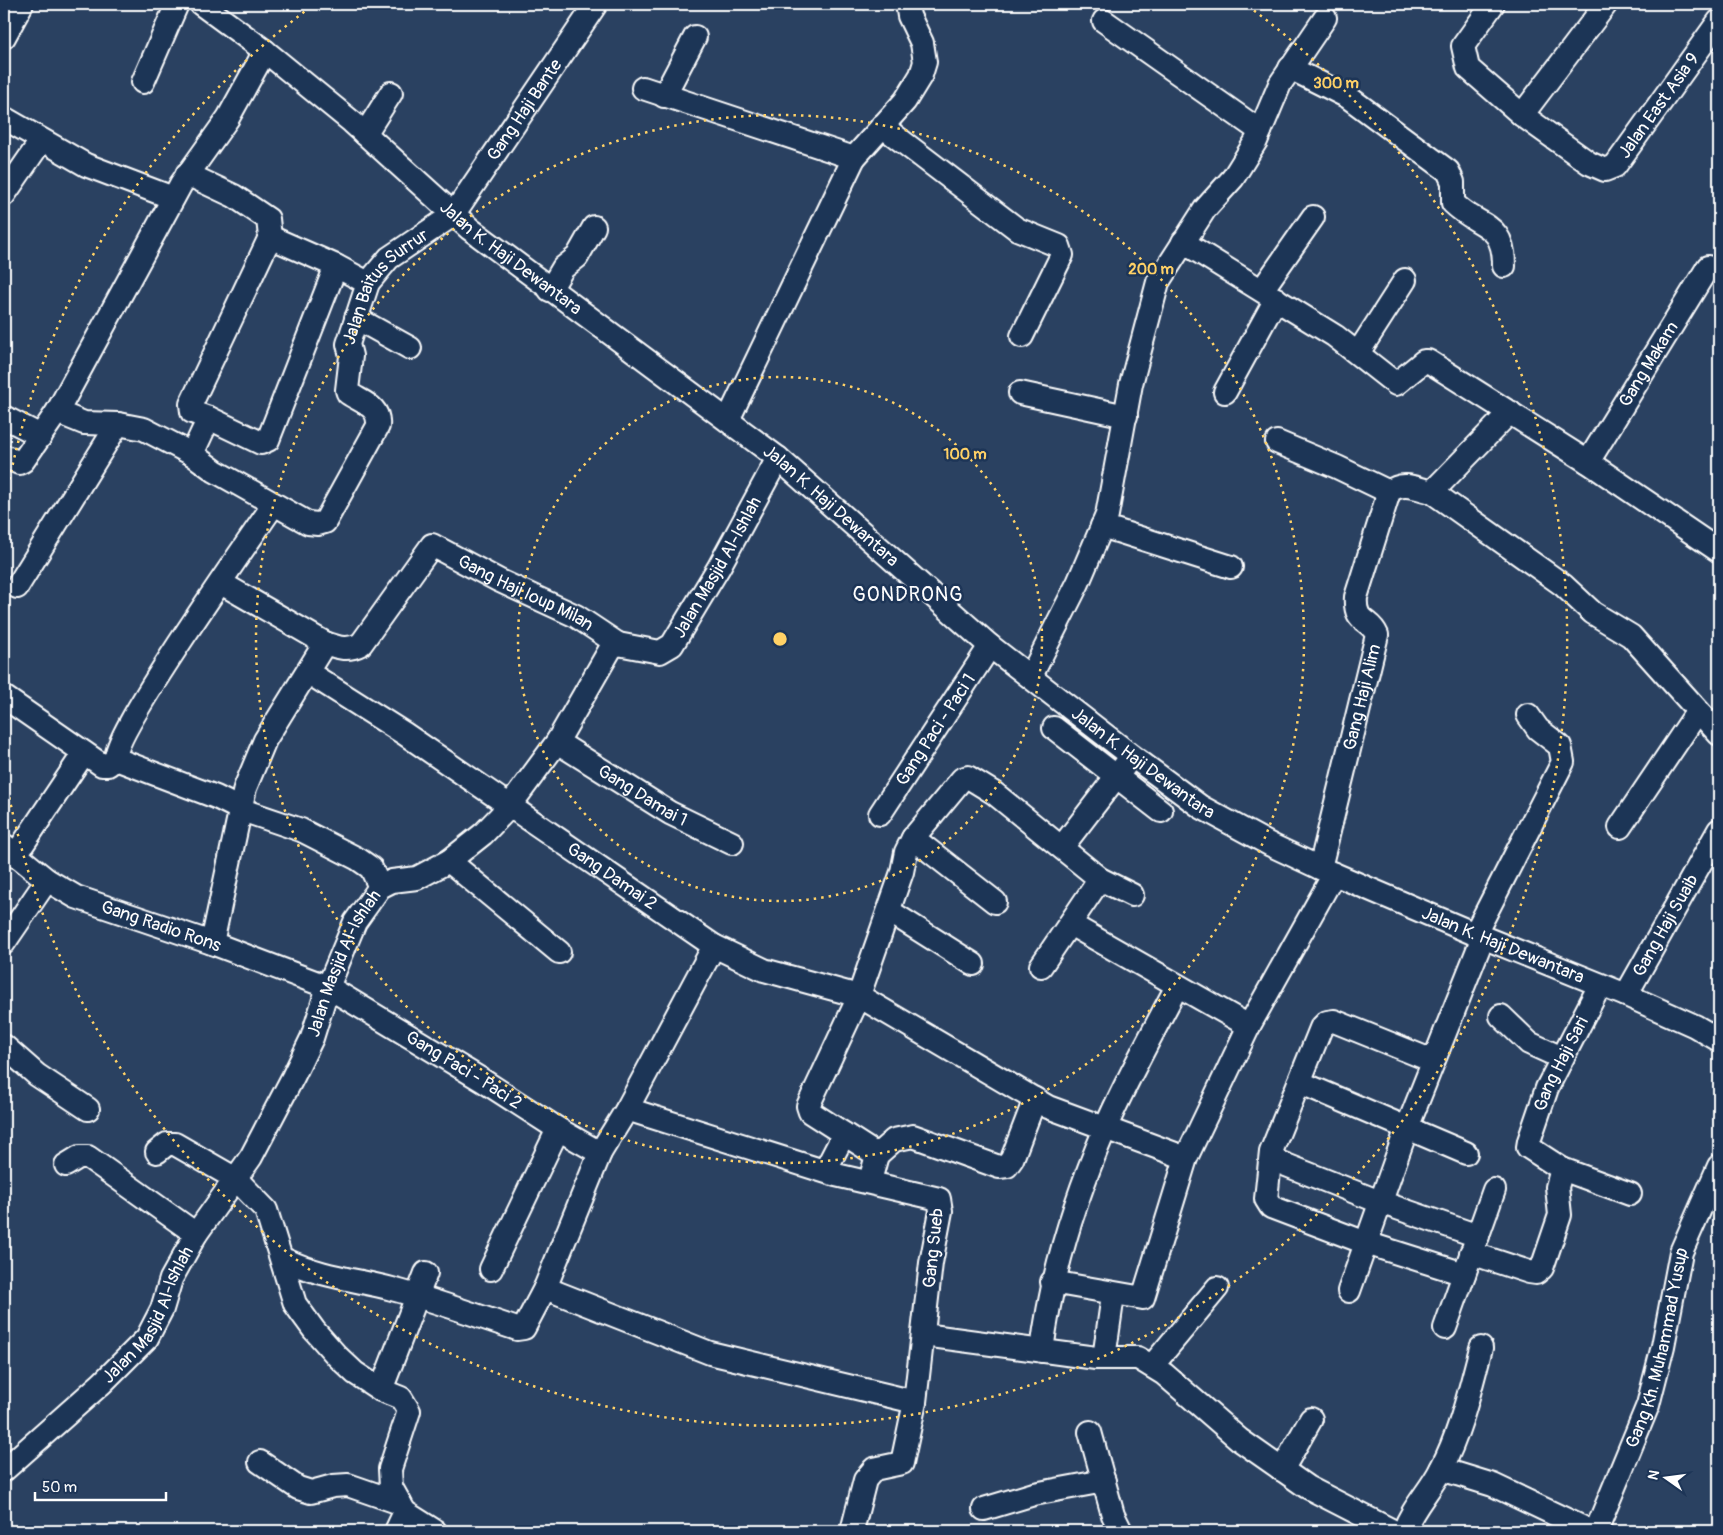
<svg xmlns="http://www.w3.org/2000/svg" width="1723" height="1535" font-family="Pangolin,sans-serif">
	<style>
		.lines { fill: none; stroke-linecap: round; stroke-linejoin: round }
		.minor-casing { stroke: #fff; stroke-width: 26 }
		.minor { stroke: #1d3557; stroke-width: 22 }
		.ring { fill: none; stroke: #ffd166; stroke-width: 2.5; stroke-dasharray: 2.5 5 }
		.labels { text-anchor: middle; stroke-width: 5; stroke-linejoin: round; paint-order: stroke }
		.street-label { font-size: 18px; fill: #fff; stroke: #1d3557 }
		.quarter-label { font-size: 20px; letter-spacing: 1px; fill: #fff; stroke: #1d3557 }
		.centre { fill: #ffd166; stroke: #1d3557; stroke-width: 2.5 }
		.ring-label { font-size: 15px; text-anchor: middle; font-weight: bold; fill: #ffd166; stroke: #1d3557; stroke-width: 5; stroke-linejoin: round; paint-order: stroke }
	</style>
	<rect width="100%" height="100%" fill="#2a4161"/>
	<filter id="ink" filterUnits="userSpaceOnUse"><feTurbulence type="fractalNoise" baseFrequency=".02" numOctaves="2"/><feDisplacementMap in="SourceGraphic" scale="10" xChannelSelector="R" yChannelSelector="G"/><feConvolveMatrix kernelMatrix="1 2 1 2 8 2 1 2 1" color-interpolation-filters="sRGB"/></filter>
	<g filter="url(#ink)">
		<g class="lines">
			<!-- minor casing -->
			<g class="minor-casing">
				<g id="minor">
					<path id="s1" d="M201 4 265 51 352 122 470 229 778 458 990 646 1132 756 1201 807 1271 845 1320 868 1475 934 1626 995 1695 1026 1719 1040"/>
					<path id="s2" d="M1493 4 1463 46 1468 68 1522 115 1589 163 1605 170 1615 166 1719 21"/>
					<path d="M1104 21 1260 131"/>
					<path d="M4 37 22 4"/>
					<path d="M1290 68 1348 97 1448 171 1453 182V203C1480 229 1504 221 1504 266"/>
					<path d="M143 82 177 4"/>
					<path d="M643 88 854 158"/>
					<path d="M664 96 695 37"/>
					<path d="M1522 115 1606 4"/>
					<path d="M4 118 86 165 173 198"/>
					<path d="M882 126 1017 229 1059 246 1062 255 1022 336"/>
					<path d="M365 134 391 93"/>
					<path d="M4 195 41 141"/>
					<path d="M270 237 336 266 368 283"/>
					<path d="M1183 242 1335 336 1396 384 1424 361H1428L1588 462 1719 551"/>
					<path d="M550 290 563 268 577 257 594 227"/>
					<path d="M1262 290 1313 217"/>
					<path d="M356 318 410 348"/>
					<path d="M1358 353 1405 280"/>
					<path d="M1225 392 1276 299"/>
					<path d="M1020 393 1126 416"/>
					<path d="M57 412 84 423 118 424 144 429 192 454 209 418 192 412 191 404 270 237 268 219 234 196 187 174"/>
					<path d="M4 417 41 436"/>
					<path d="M209 418 261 443 268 440 336 266"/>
					<path d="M728 420 854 158 905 101 921 75 925 62 922 43 909 16 907 4"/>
					<path d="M1277 442 1337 467 1389 492"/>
					<path id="s3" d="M192 454 215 471 308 523 318 524 325 522 378 426C380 406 363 403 348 393L347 390 351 356 348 344 368 283 389 258 453 215 596 4"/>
					<path d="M4 456 19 463 23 461 57 412 181 184 228 118 265 51"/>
					<path id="s4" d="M1588 462 1708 267"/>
					<path d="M1432 492 1510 412"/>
					<path d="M274 504C251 538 112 734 116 759L216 797 242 810 301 830 358 859 371 868 380 887"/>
					<path d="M1102 526 1231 567"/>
					<path d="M221 583 325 643"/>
					<path d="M17 587 118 424"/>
					<path id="s5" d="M309 673 405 734 714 946 764 970 859 996 1048 1107 1186 1158"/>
					<path d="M1031 676 1078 583 1107 515 1131 384 1158 282 1205 209 1233 178 1256 141 1280 84 1325 18"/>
					<path d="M4 697 102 765H108L116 759"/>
					<path d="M1054 728 1161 811"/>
					<path id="s6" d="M557 742 670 813 732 843"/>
					<path id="s7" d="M880 814 990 646"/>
					<path d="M1620 827 1698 711"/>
					<path id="s8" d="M4 845 47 880 76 897 212 943 328 987 482 1080 558 1129 600 1153"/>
					<path d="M1062 847 1126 764"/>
					<path d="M15 856 84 753"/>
					<path d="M449 861 559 952"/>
					<path id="s9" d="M1320 868 1377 635C1370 618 1354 624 1356 597L1389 492C1402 481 1416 488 1432 492L1563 585 1593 613 1631 636 1719 734"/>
					<path d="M995 902 913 838 962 779 968 777 994 793 1100 879 1132 895"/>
					<path d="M889 911 973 964"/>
					<path d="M1070 924 1249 1026"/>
					<path d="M1475 934 1563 762 1560 746 1538 729 1528 715"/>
					<path d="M4 943 47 880"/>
					<path id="s10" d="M212 943 245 788 265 740 325 643C339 648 348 651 361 644L432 545 498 580 576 616 618 644"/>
					<path d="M1041 966 1100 879"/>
					<path id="s11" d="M1626 995 1719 830"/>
					<path d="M1501 1016 1529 1043 1562 1058"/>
					<path d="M4 1046 37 1075 88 1109"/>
					<path d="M1433 1061 1334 1021 1327 1022 1321 1028 1271 1152 1266 1199 1271 1207 1366 1243 1464 1274"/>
					<path d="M1299 1082 1466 1153"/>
					<path d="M627 1109 836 1175 939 1199 941 1211 931 1263 915 1402 902 1463 874 1469 865 1480 852 1531"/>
					<path d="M157 1152 167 1144H175L236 1179 266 1210 295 1304 314 1330 337 1356 355 1373 381 1390 401 1398 409 1411 390 1469 391 1487 405 1512 435 1531"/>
					<path d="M877 1155 894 1140 913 1136 999 1167 1007 1166 1012 1159 1035 1099"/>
					<path d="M1271 1159 1380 1202 1478 1236"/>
					<path d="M66 1165 79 1157H88L196 1234"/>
					<path d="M1562 1169 1630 1194"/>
					<path d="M825 1171 844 1134"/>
					<path d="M870 1181 877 1155 810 1112 808 1106 857 1001 902 872 906 852 913 838"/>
					<path id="s12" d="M1471 1253 1529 1272 1536 1273 1542 1268 1560 1215 1557 1187 1562 1169 1528 1147 1529 1141 1547 1088 1600 985"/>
					<path d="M288 1261C320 1276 357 1280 392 1289 434 1300 475 1315 517 1329L524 1328 545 1288 600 1153 627 1109 714 946"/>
					<path d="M491 1269 558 1129"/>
					<path d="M1052 1282 1143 1298 1186 1158 1249 1026 1334 874"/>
					<path d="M545 1288 710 1353 915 1402"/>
					<path d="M1349 1291 1407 1128 1483 937"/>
					<path d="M1445 1328 1494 1190"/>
					<path d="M924 1335 1096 1358H1138L1164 1374 1240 1440 1307 1487 1393 1531"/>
					<path d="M1042 1351C1051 1275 1075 1199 1105 1129 1126 1080 1153 1033 1177 986"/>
					<path d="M1104 1358 1113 1295"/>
					<path d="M1152 1366 1217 1288"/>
					<path d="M381 1390 426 1273"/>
					<path d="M1090 1432 1113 1515 1121 1531"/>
					<path d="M260 1462 298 1488 311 1492 333 1486 348 1485 400 1503"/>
					<path d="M1441 1469 1493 1485 1590 1531"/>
					<path id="s13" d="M4 1470 102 1383 147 1338 162 1309 171 1279 196 1234 251 1157 293 1077 312 1038 328 987 355 922 380 887 392 881 417 878 449 861 483 834 509 807 557 742 611 648 618 644 660 652 672 645 719 567 778 458"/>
					<path d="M1282 1470 1311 1419"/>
					<path d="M984 1509 1034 1494 1104 1481"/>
					<path d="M396 1531 405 1512"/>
					<path d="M1404 1531C1412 1508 1430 1491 1441 1469 1461 1431 1470 1389 1481 1348"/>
					<path id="s14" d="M1596 1531 1648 1405 1663 1346 1681 1252 1719 1166"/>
				</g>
			</g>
			<!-- minor -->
			<use href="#minor" class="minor"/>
		</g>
	</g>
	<!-- distance rings -->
	<g class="ring">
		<circle cx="780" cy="639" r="262"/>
		<circle cx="780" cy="639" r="524"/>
		<path d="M4 509A787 787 0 0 1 312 6M1248 6A787 787 0 1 1 4 769"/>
	</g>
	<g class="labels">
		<!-- street labels -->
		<g class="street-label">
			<text dy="6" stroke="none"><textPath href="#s2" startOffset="331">Jalan East Asia 9</textPath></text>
			<text dy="6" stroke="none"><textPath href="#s3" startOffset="661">Gang Haji Bante</textPath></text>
			<text dy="6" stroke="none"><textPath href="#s1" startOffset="401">Jalan K. Haji Dewantara</textPath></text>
			<text dy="6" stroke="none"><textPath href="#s3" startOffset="431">Jalan Baitus Surrur</textPath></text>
			<text dy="6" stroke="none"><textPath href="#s4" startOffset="115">Gang Makam</textPath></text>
			<text dy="6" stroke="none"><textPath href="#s1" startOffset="806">Jalan K. Haji Dewantara</textPath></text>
			<text dy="6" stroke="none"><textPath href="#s13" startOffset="1205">Jalan Masjid Al-Ishlah</textPath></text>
			<text dy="6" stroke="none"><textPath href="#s10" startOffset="589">Gang Haji Ioup Milan</textPath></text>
			<text dy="6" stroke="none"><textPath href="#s9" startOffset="176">Gang Haji Alim</textPath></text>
			<text dy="6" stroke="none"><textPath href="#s7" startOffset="101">Gang Paci - Paci 1</textPath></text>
			<text dy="6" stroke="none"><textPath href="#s1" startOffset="1211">Jalan K. Haji Dewantara</textPath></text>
			<text dy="6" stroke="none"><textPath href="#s6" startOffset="101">Gang Damai 1</textPath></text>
			<text dy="6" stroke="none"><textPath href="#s5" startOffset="365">Gang Damai 2</textPath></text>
			<text dy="6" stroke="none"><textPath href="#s8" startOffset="179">Gang Radio Rons</textPath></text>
			<text dy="6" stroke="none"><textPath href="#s11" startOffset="80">Gang Haji Suaib</textPath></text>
			<text dy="6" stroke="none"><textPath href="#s1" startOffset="1616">Jalan K. Haji Dewantara</textPath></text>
			<text dy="6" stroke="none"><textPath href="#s13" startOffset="620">Jalan Masjid Al-Ishlah</textPath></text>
			<text dy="6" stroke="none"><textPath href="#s12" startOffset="309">Gang Haji Sari</textPath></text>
			<text dy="6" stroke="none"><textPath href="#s8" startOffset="516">Gang Paci - Paci 2</textPath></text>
			<text transform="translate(933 1248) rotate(-84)" y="6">Gang Sueb</text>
			<text dy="6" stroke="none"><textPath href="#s13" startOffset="215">Jalan Masjid Al-Ishlah</textPath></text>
			<text dy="6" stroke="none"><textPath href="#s14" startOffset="194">Gang Kh. Muhammad Yusup</textPath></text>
		</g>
		<!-- quarter labels -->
		<g class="quarter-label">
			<text x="908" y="601">GONDRONG</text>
		</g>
	</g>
	<circle cx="780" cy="639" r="8" class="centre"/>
	<g class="ring-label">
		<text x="1336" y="88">300 m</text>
		<text x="1151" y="274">200 m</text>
		<text x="965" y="459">100 m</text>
	</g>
	<!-- margin -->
	<rect width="1723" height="1535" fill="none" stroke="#1d3557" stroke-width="20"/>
	<rect x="10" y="10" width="1703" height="1515" fill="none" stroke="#fff" stroke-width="2" filter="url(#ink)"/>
	<!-- north arrow -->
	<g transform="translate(1666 1478) rotate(284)" stroke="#1d3557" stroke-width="4" paint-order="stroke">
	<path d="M0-4L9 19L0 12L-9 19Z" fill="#ffffff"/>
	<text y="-8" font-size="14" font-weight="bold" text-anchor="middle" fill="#ffffff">N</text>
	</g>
	<!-- scale -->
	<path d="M35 1492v8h131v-8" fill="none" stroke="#ffffff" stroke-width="2.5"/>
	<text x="42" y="1492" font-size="15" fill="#ffffff" stroke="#1d3557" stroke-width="4" paint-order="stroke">50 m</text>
</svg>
